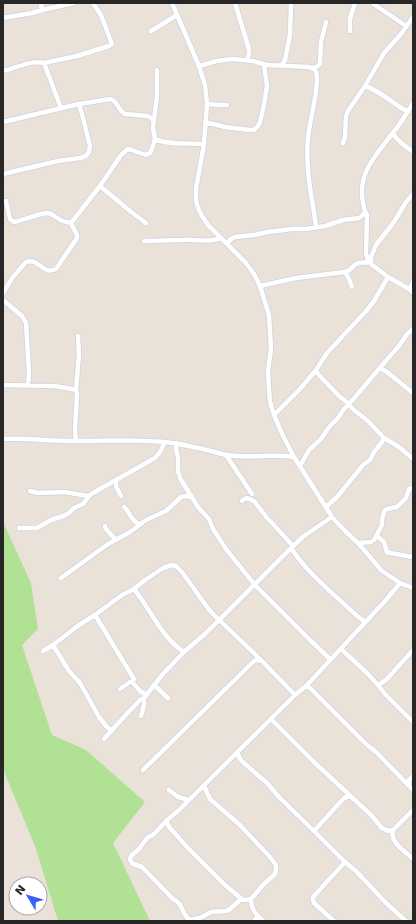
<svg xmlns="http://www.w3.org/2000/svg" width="416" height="924" font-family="'DejaVu Sans',sans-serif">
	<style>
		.green { fill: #b0e194 }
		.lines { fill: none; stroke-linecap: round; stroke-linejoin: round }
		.minor-casing { stroke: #ced2e0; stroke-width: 6 }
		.minor { stroke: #fff; stroke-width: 4.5 }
	</style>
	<rect width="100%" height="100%" fill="#eae2d8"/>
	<!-- green -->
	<path class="green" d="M3 522 31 583 38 629 22 645 52 735 86 750 145 802 113 843 150 921H58L35 846 3 769Z"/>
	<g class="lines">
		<!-- minor casing -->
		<g class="minor-casing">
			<path id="minor" d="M41 3 42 10
				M172 3 199 66 205 85 207 104 204 144 196 189V200L198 208 202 216 208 225 246 263 254 274 260 286 269 315 271 348 268 372 269 390 270 402 274 415 283 436 294 457 315 490 332 517 346 532 358 543 382 571 400 583 413 588
				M235 3 249 49V54L247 60
				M372 3 406 26
				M3 18 32 13 42 10 74 3
				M151 31 177 15
				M350 31V19L355 3
				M44 63 77 56 109 46 112 44 101 15 93 3
				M199 66 217 61 232 59 253 61 267 65 309 67C317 69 317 73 317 81 316 100 310 119 308 138 305 167 312 198 316 226
				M281 66 285 60 290 35 291 3
				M313 68 318 66 320 63 321 42 326 22
				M3 71C17 68 30 60 44 63L61 108
				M365 86C381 91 393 104 408 112
				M79 104 111 99C118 102 118 110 125 114L148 116 151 118 154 121
				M207 104 220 105H227
				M3 122 79 104 83 118 90 146 89 152 86 156 80 158 58 161 3 174
				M205 122 225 127 250 130H254L258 126 260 122 264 105 267 86 264 65
				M393 133C397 142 406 146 413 152
				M155 139C165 145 192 143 204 144
				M343 143 345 137 346 116 348 111 365 86 384 53 401 34 413 17
				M100 186 130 211 146 223
				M6 201 10 219 14 222C24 220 40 213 48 213 53 214 55 217 59 219 63 222 67 222 71 223
				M71 223 100 186 121 155 128 149 132 150 146 155 151 152 155 139 153 128 157 95V70
				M144 241C157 241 170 240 183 240 196 239 209 243 221 238
				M227 244 231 239 235 237 254 235 268 232 292 229H306L325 226 343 220 359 218 362 216 365 212
				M369 262 366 254 367 215C364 211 364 208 363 203 357 174 375 156 392 134 400 125 406 114 413 103
				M371 263V257L376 245 394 222 406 202 413 194
				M345 272 349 279 352 287
				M260 286 296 278 345 272C350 271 352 267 356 264 360 262 365 263 369 262L371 264 388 277 409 289 413 293
				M409 289 413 282
				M3 293 13 277 26 262C39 257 42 276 56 269L77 238V235L71 223
				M3 300 22 316 26 323 29 373 28 385
				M380 368 387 372 413 393
				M316 370 318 374 339 396 349 404 351 407 354 410 369 422 384 438 399 447 413 459
				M3 385 54 386 67 388 76 390 77 393 75 431 76 441
				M76 390 79 354 78 336
				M274 415 300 389 316 370 327 353 367 310 374 301 388 277
				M3 439C26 438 50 441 73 441 104 441 134 439 165 442 176 443 187 445 198 448 208 450 217 453 227 455 250 459 272 453 294 457
				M176 444V450L178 457V471L180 478 198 507 209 519 213 529 226 549 255 585 310 640 330 659
				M226 455 252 494
				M300 466 309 450 320 440 330 426 338 418 344 409 349 404 390 356 399 346 407 334 413 329
				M116 481V486L121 496
				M30 491 38 493 64 492 89 496
				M242 501 246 498 250 499 255 502 267 518 272 523 293 546
				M124 507C131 513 130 520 139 524
				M326 507 338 496 363 465 370 460 374 452 382 442 384 438
				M105 526V528L116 540
				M19 528H37L51 520 63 516 69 513 74 508 83 504 89 496 91 494 155 458 160 452 165 442
				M377 536 384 542 387 552 390 553 413 557
				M358 543 371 542 374 540 382 525V519L385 510 387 509 397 507 406 498 409 489 413 488
				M291 548C308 574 334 594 356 615L365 622
				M61 578 108 544 130 532 146 520 166 511 181 497 186 496 191 497
				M134 589C151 610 161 637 184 652
				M95 615 134 679
				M53 645 69 671 80 683 99 717 106 726 112 731
				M341 649 367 673 378 685 384 693 413 722
				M43 651 53 645 79 625 95 615 122 595 134 589 145 580 163 568 172 565 176 566 182 572 207 607 212 613 262 661 295 695
				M154 685 168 698
				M307 685 366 744 376 752 413 790
				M378 685 386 680 413 650
				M120 689 130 682H132L140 691 147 695
				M141 716 144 705V698
				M271 719 313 761 371 815 382 828 386 830 389 831 393 830 413 810
				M104 739 122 719 140 700 144 698 162 675 184 652 206 633 291 548 304 536 332 517
				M237 752 240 759 244 763 267 783 280 798 314 831 345 862 356 871 387 904 406 921
				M143 770 254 661 256 660 262 661
				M409 786V780L413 776
				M169 790 178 797 189 800
				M167 820V823L170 828 187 847 225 885 243 900 251 899 263 885 275 874 276 869V865L270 857 240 825 210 799 204 786
				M393 830C389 842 406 852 413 859
				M314 831 344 798 350 796
				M241 899 229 910 226 911 211 912 200 918 190 920C181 914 184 904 173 899L142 867 133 864 130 860 131 856 139 849 147 838 154 834 167 820 178 811 295 695 307 685 386 600 400 583
				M251 899C250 908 257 915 263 921
				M254 921 258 916
				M334 921 314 903 313 900V897L345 862"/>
		</g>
		<!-- minor -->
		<use href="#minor" class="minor"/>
	</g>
	<!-- border -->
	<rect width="416" height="924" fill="none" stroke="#272727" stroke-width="8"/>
	<!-- north arrow -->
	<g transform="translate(28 896) rotate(308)"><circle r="19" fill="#ffffff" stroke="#a9a9a9"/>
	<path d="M0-3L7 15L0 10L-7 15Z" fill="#3761f8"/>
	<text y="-6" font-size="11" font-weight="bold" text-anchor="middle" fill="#272727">N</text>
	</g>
</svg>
